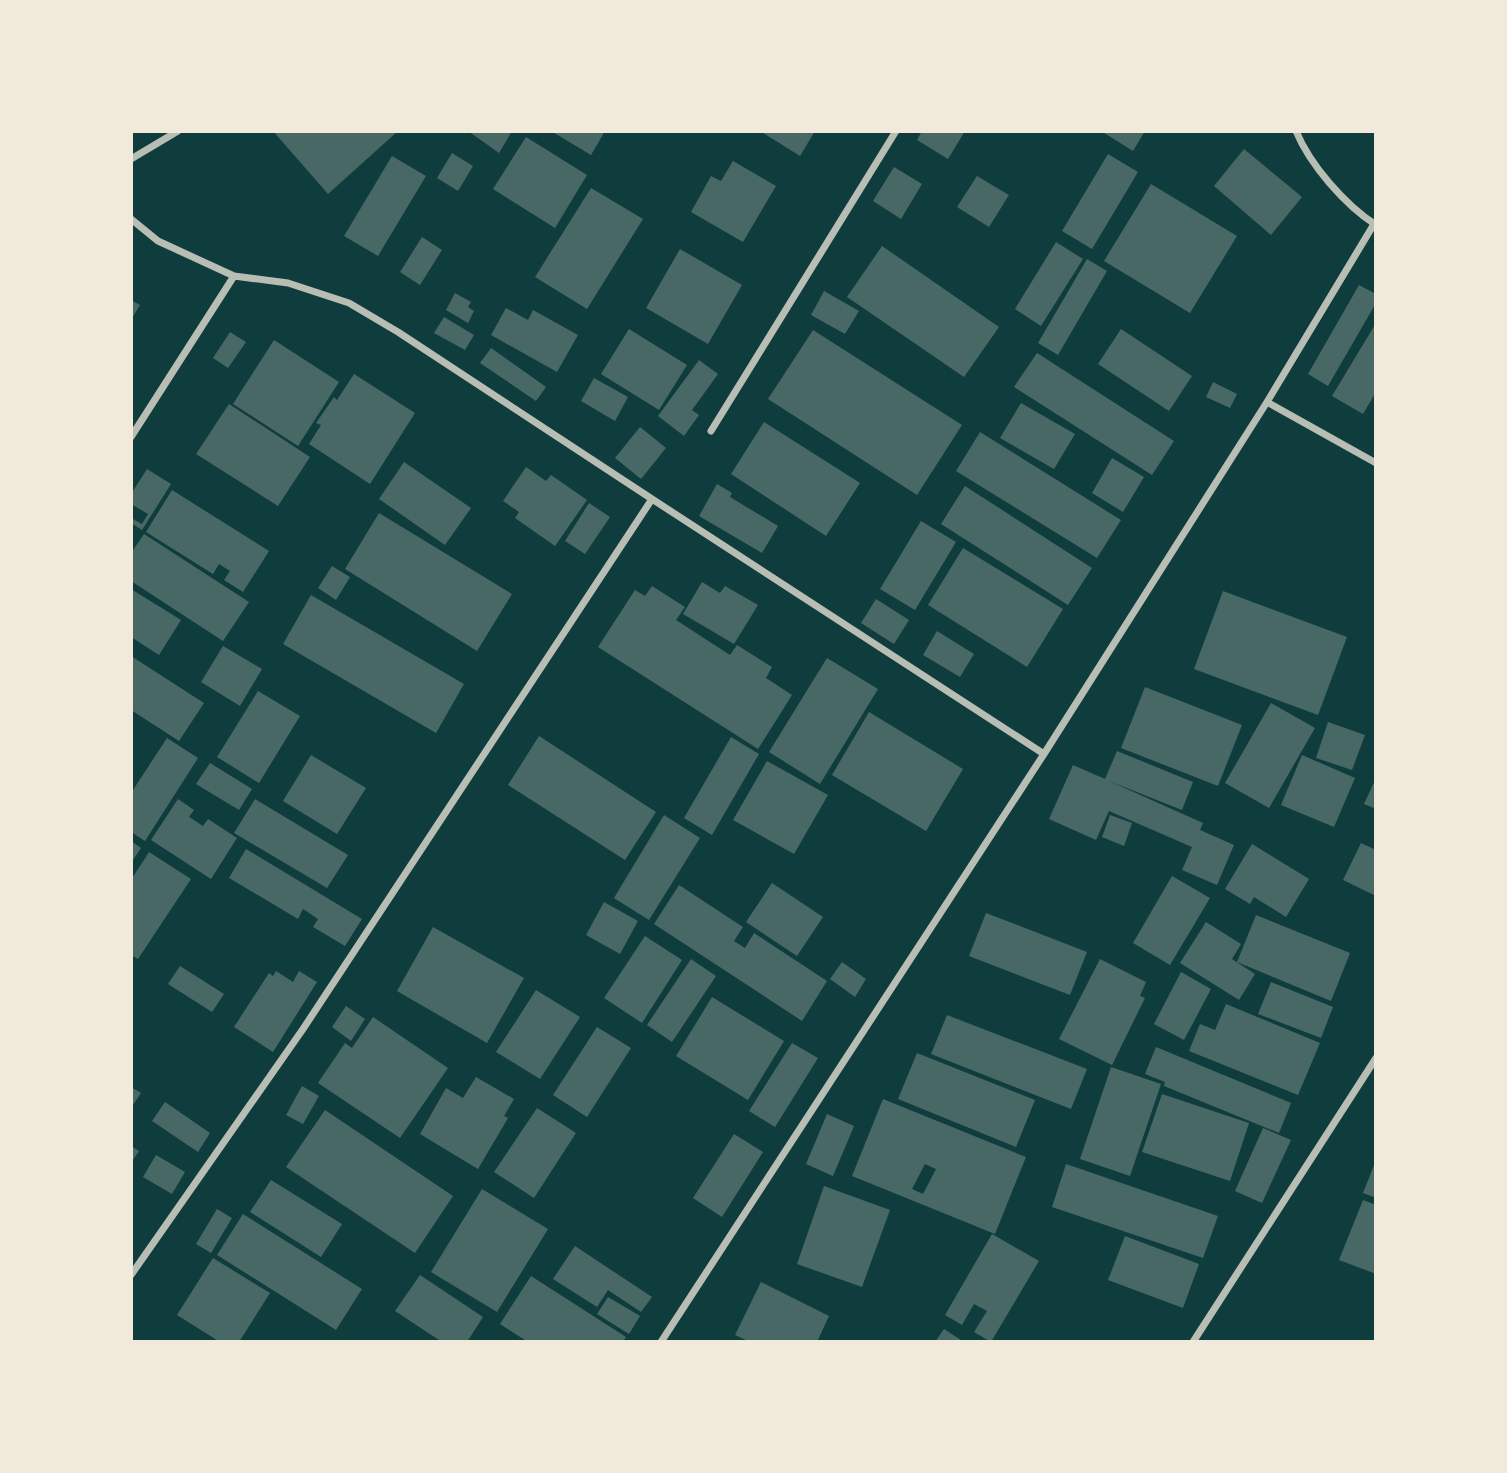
<svg xmlns="http://www.w3.org/2000/svg" width="1507" height="1473" font-family="Poppins,sans-serif">
	<style>
		.building { fill: #486865; fill-rule: evenodd }
		.lines { fill: none; stroke-linecap: round; stroke-linejoin: round }
		.minor { stroke: #b8beb3; stroke-width: 7 }
	</style>
	<rect width="100%" height="100%" fill="#0f3d3e"/>
	<!-- building -->
	<path class="building" d="M273 131H398L328 194Z
		M468 131H512L499 153Z
		M551 131H605L591 155Z
		M760 131H815L800 156Z
		M922 131H965L948 159 917 140Z
		M1101 131H1145L1133 151Z
		M526 137 587 175 555 228 493 189Z
		M1244 149 1302 197 1271 235 1214 186Z
		M452 153 473 166 458 191 437 178Z
		M1108 154 1138 172 1092 249 1062 231Z
		M392 156 426 176 378 256 344 236Z
		M733 161 776 186 743 242 691 212 711 176 721 181Z
		M894 167 922 184 901 219 873 201Z
		M977 176 1009 195 989 227 957 207Z
		M1151 184 1237 236 1190 313 1104 261Z
		M591 188 643 219 587 309 535 277Z
		M422 237 442 250 420 285 400 272Z
		M1056 242 1083 259 1041 326 1015 309Z
		M882 246 999 327 964 377 847 297Z
		M680 249 742 285 708 344 646 308Z
		M1087 259 1107 271 1058 355 1038 343Z
		M1359 285 1376 294V303L1328 386 1308 374Z
		M824 291 859 311 845 334 811 315Z
		M455 293 471 302 468 307 474 311 468 323 446 310Z
		M131 300 140 305 131 320Z
		M506 308 528 320 533 310 578 335 557 372 491 335Z
		M444 317 474 335 465 350 434 333Z
		M1376 323V392L1363 414 1332 396Z
		M629 329 687 365 659 410 601 374Z
		M1121 329 1192 376 1169 411 1098 364Z
		M813 330 962 425 917 495 768 399Z
		M230 332 246 342 228 368 213 358Z
		M274 340 339 382 298 446 233 404Z
		M491 348 546 387 536 401 480 363Z
		M1037 353 1174 441 1152 475 1014 387Z
		M699 360 718 374 692 410 699 415 684 436 658 416Z
		M354 374 415 413 370 484 309 444 321 425 316 423 334 397 337 400Z
		M594 378 628 397 615 421 581 401Z
		M1213 382 1237 394 1230 408 1206 397Z
		M1021 403 1075 434 1054 469 1000 438Z
		M229 404 310 457 278 506 196 454Z
		M764 422 860 483 826 536 731 474Z
		M640 427 666 448 641 479 615 458Z
		M980 432 1121 520 1097 558 956 471Z
		M1112 458 1144 477 1123 512 1092 493Z
		M404 462 471 508 445 545 379 499Z
		M526 467 546 481 551 475 587 500 555 546 515 518 519 512 503 501Z
		M147 469 171 484 142 530 131 523V518L142 524 148 514 131 504V494Z
		M717 484 732 493 730 497 778 526 762 553 699 516Z
		M965 486 1092 568 1068 605 941 524Z
		M172 490 269 551 243 592 224 580 230 571 219 564 213 574 146 532Z
		M589 503 610 517 585 554 565 541Z
		M379 513 512 594 477 651 345 569Z
		M921 521 956 542 915 610 880 589Z
		M144 534 249 602 223 641 131 581V553Z
		M963 548 1063 609 1027 667 928 605Z
		M332 566 350 577 336 600 318 588Z
		M702 582 720 593 725 586 758 605 734 644 683 614Z
		M652 586 685 607 676 620 730 655 737 645 772 667 766 678 792 695 758 749 598 647 635 590 645 596Z
		M131 589 181 620 159 655 131 637Z
		M1223 591 1347 637 1318 715 1194 669Z
		M311 595 464 684 436 733 283 644Z
		M876 599 909 620 894 644 861 623Z
		M937 631 974 654 960 677 923 655Z
		M223 646 262 669 240 706 201 682Z
		M131 656 204 703 179 741 131 710Z
		M827 658 878 689 820 784 769 752Z
		M1145 687 1242 725 1218 786 1121 748Z
		M258 691 300 716 259 783 217 757Z
		M1271 703 1315 728 1269 808 1225 783Z
		M869 712 963 769 926 831 832 775Z
		M1328 722 1365 735 1352 770 1316 758Z
		M539 736 656 812 625 860 508 785Z
		M731 737 759 754 712 835 684 818Z
		M167 738 198 758 145 841 131 832V793Z
		M1117 751 1193 782 1182 810 1109 781 1203 823 1200 830 1234 845 1217 885 1182 870 1192 847 1109 811 1096 840 1049 819 1073 765 1105 779Z
		M311 755 366 788 337 834 283 801Z
		M1302 755 1355 778 1334 827 1281 805Z
		M767 761 828 795 794 854 733 820Z
		M210 763 252 789 239 810 196 784Z
		M1376 778V809L1364 804Z
		M178 799 194 810 189 817 203 826 208 819 237 838 211 879 151 840Z
		M255 799 348 855 327 888 234 833Z
		M664 815 700 838 649 920 614 898Z
		M1110 815 1132 823 1124 846 1102 837Z
		M131 841 141 848 131 863Z
		M1361 843 1376 850V896L1343 880Z
		M1252 844 1309 879 1286 917 1254 897 1250 904 1225 889Z
		M246 849 362 919 345 946 313 927 318 919 303 909 298 919 229 878Z
		M149 852 191 879 138 959 131 955V880Z
		M1172 876 1210 898 1170 965 1133 943Z
		M772 883 823 917 797 956 746 922Z
		M679 885 743 927 734 941 745 948 754 933 827 981 802 1021 654 924Z
		M604 902 638 921 620 954 586 935Z
		M986 913 1087 952 1070 995 969 956Z
		M1256 915 1350 953 1331 1001 1237 962Z
		M1206 922 1241 944 1232 959 1255 974 1239 1000 1180 963Z
		M433 927 524 978 487 1043 397 991Z
		M645 936 682 960 642 1023 604 998Z
		M691 959 716 976 672 1042 647 1025Z
		M1100 959 1146 982 1140 996 1145 998 1112 1065 1059 1039Z
		M842 962 866 979 855 997 830 979Z
		M180 966 224 994 212 1012 168 984Z
		M276 971 293 982 299 971 317 982 273 1052 234 1027 269 973 273 976Z
		M1181 972 1211 989 1184 1040 1154 1024Z
		M1271 982 1333 1007 1321 1038 1258 1014Z
		M536 990 580 1017 540 1079 496 1052Z
		M712 997 784 1041 748 1100 676 1056Z
		M1226 1004 1320 1043 1298 1095 1189 1051 1200 1024 1215 1030Z
		M346 1006 365 1019 351 1041 332 1027Z
		M947 1015 1087 1069 1071 1109 931 1054Z
		M373 1017 448 1068 400 1138 318 1083 345 1043 352 1048Z
		M597 1027 631 1048 587 1117 553 1095Z
		M792 1043 818 1058 775 1127 749 1111Z
		M1156 1047 1291 1103 1279 1133 1164 1086 1165 1082 1145 1074Z
		M917 1053 1035 1100 1016 1147 898 1099Z
		M1111 1067 1161 1084 1130 1176 1080 1159Z
		M476 1077 514 1099 504 1116 508 1118 478 1169 420 1134 446 1088 463 1098Z
		M302 1086 319 1096 303 1124 286 1115Z
		M131 1087 141 1093 131 1108Z
		M1162 1094 1249 1123 1230 1181 1142 1152Z
		M883 1099 1026 1157 995 1234 852 1176ZM925 1164 936 1169 923 1194 912 1189Z
		M165 1102 210 1133 198 1152 152 1121Z
		M537 1108 576 1133 534 1198 494 1172Z
		M325 1110 453 1196 415 1253 286 1167Z
		M827 1114 854 1126 833 1176 806 1164Z
		M1263 1128 1291 1140 1262 1203 1235 1191Z
		M734 1134 763 1152 722 1217 693 1198Z
		M131 1146 139 1151 131 1163Z
		M156 1155 185 1172 172 1194 143 1177Z
		M1376 1160V1198L1363 1193Z
		M1066 1164 1218 1216 1203 1258 1052 1207Z
		M271 1180 342 1224 321 1257 250 1212Z
		M824 1186 890 1210 862 1287 797 1264Z
		M482 1189 548 1229 497 1312 431 1272Z
		M1363 1200 1376 1205V1274L1339 1260Z
		M217 1209 232 1218 211 1253 196 1244Z
		M243 1214 362 1289 336 1330 217 1255Z
		M992 1234 1039 1261 991 1342 974 1332 987 1311 974 1304 962 1325 945 1315Z
		M1125 1236 1199 1264 1183 1308 1108 1280Z
		M575 1246 652 1297 641 1312 608 1290 597 1307 553 1279Z
		M213 1258 270 1293 239 1342H220L177 1315Z
		M420 1275 483 1317 467 1342H442L395 1311Z
		M531 1276 626 1337 623 1342H528L500 1324Z
		M761 1282 829 1316 817 1342H750L735 1335Z
		M608 1297 640 1316 629 1334 597 1314Z
		M944 1329 964 1342H935Z"/>
	<g class="lines">
		<!-- minor -->
		<path class="minor" d="M1296 131C1310 165 1345 205 1376 225
			M131 159 178 131
			M131 219 158 241 234 276 288 283 349 303 398 332 652 499
			M1267 402 1376 463
			M711 431 896 131
			M131 437 234 276
			M131 1275 303 1029 652 499 1044 754
			M661 1342 1044 754 1267 402 1374 224
			M1193 1342 1376 1058"/>
	</g>
	<!-- border -->
	<rect width="1507" height="1473" fill="none" stroke="#f1e9da" stroke-width="266"/>
</svg>
